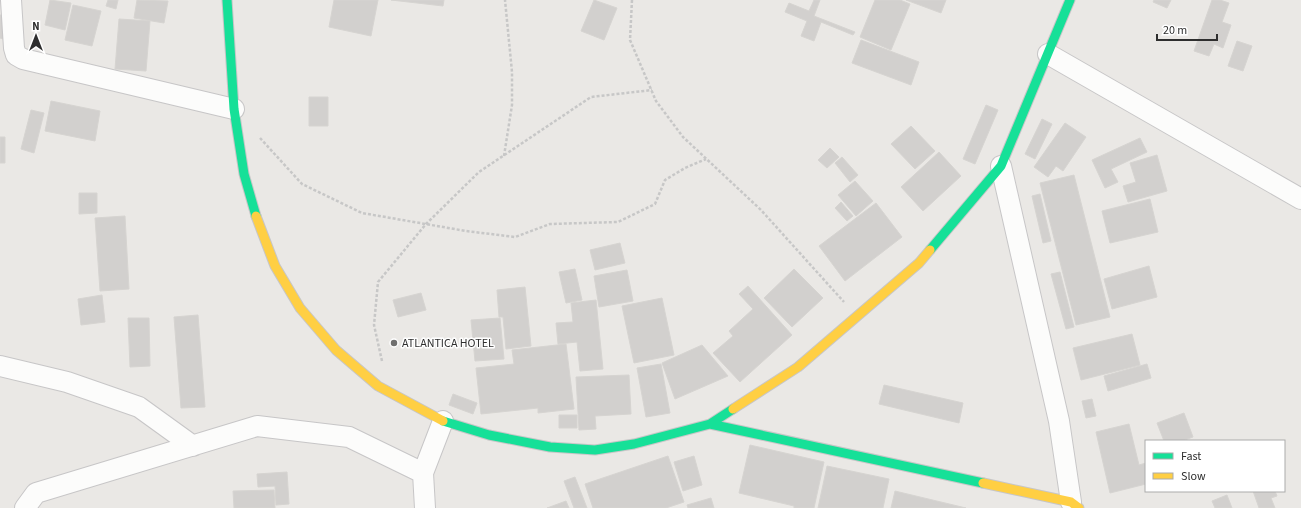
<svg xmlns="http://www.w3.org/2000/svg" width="1301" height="508" font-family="'Source Sans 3',sans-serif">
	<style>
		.building { fill: #d2d0ce; stroke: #d6d4d1 }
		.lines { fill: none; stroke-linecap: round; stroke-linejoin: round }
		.street-casing { stroke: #c7c6c7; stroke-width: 22 }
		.fast-casing { stroke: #c7c6c7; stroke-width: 11 }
		.slow-casing { stroke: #c7c6c7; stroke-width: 11 }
		.path { stroke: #c7c7c7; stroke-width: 2.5; stroke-dasharray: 3 2; stroke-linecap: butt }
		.street { stroke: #fcfcfb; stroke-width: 20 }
		.fast { stroke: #16e098; stroke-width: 9 }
		.slow { stroke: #ffcf43; stroke-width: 9 }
		.poi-dot { fill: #706f6e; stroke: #fff; stroke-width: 1.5 }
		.labels { text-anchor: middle; stroke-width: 3; stroke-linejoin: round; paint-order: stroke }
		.poi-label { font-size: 12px; fill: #2e2e2e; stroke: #fff; text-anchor: start }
	</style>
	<rect width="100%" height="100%" fill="#eae8e5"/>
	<!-- building -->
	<path class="building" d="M50 0 71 3 65 30 45 25Z
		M108 0H118L116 9 106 6Z
		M137 0 168 1 164 23 134 18Z
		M334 0H378L371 36 329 27Z
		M391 0H444L443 6Z
		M594 0 617 8 604 40 581 31Z
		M814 0H820L814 16 855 32 853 35 821 22 814 41 801 36 807 21 785 12 789 3 809 11Z
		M875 0H900L910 4 891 50 860 37Z
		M906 0H946L941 13Z
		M1154 0H1171L1167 8 1153 2Z
		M1212 0H1220L1229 3 1222 22 1231 25 1223 48 1214 44 1209 56 1194 51Z
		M73 5 101 11 92 46 65 40Z
		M0 15 7 16 3 39 0 38Z
		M119 19 150 21 146 71 115 69Z
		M861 40 919 62 911 85 852 63Z
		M1237 41 1252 46 1243 71 1228 66Z
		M309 97H328V126H309Z
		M51 101 100 111 95 141 45 131Z
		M986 105 998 110 975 164 963 159Z
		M31 110 44 113 34 153 21 149Z
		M1042 119 1052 124 1035 159 1025 154Z
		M1065 123 1086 137 1063 171 1056 166 1048 177 1034 167Z
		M911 126 935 151 915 169 891 144Z
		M0 137H5V163H0Z
		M1140 138 1147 152 1111 169 1118 182 1105 188 1092 160Z
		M830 148 839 157 827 168 818 160Z
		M939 152 961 176 923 211 901 187Z
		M1157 155 1167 191 1128 202 1123 186 1136 182 1130 163Z
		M842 157 858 175 850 182 835 163Z
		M1074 175 1110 317 1076 325 1040 183Z
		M855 181 873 201 856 216 838 195Z
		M79 193H97V213L79 214Z
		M1040 194 1051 241 1043 243 1032 196Z
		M1150 199 1158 232 1110 243 1102 211Z
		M841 202 853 216 847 221 835 208Z
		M876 203 902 237 845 281 819 246Z
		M125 216 129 289 100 291 95 218Z
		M620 243 625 263 595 270 590 250Z
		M1149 266 1157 297 1112 309 1104 279Z
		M575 269 582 300 566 303 559 272Z
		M794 269 823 298 792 327 764 298Z
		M627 270 633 301 599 307 594 276Z
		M1060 272 1074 327 1066 329 1051 274Z
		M748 286 792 335 740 382 713 353 733 336 729 331 753 309 739 294Z
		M525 287 531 346 506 349 503 317H499L497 290Z
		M421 293 426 310 398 317 393 300Z
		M102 295 105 322 81 325 78 299Z
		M662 298 674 355 634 363 622 306Z
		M596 300 603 369 580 371 577 342 558 344 556 323 573 322 571 303Z
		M198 315 205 407 181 408 174 317Z
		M128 318H149L150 366 130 367Z
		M500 318 504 359 475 361 471 320Z
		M1132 334 1140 365 1081 380 1073 348Z
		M566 344 574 409 538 413V408L481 414 476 368 514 364 512 350Z
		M702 345 728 376 675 399 662 363Z
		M661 364 670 413 646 417 637 368Z
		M1147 364 1151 378 1108 391 1104 376Z
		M629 375 631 414 595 416 596 429 579 430 576 377Z
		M884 385 963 403 959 423 879 404Z
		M453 394 477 403 473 414 449 405Z
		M1092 399 1096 416 1086 418 1082 401Z
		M1184 413 1193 437 1182 441H1164L1157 423Z
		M559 415H577V428H559Z
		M1129 424 1139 465 1146 463V484L1110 493 1096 432Z
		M750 445 824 462 814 508H794V506L739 493Z
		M668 456 684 502 666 508H593L585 484Z
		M694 456 702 485 683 491 674 462Z
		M827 466 889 479 883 508H818Z
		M287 472 289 504 276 505 275 486 258 487 257 474Z
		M575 477 587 508H574L564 481Z
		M274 490 275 508H234L233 491Z
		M895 491 966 508H891Z
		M1253 491H1275L1277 496 1271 498 1275 508H1259Z
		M1227 495 1232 508H1215L1212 501Z
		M711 498 714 508H688L687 505Z
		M566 501 569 508H547Z"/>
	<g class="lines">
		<!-- street casing -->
		<g class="street-casing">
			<path id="street" d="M11 0 14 48 16 55 23 59 234 109
				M1048 54 1301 199
				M1001 166 1059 421 1071 502
				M0 366 67 382 139 407 193 446
				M25 508 36 493 257 426 349 437 423 473
				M425 508 423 473 443 421"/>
		</g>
		<!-- fast casing -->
		<g class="fast-casing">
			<path id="fast" d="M227 0 234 109 244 174 256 216
				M930 250 1001 166 1070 0
				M443 421 489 435 550 447 595 450 634 444 710 424 733 409
				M710 424 983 483"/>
		</g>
		<!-- slow casing -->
		<g class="slow-casing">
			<path id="slow" d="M256 216 275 266 300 308 336 350 378 386 443 421
				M733 409 798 367 919 263 930 250
				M983 483 1071 502 1079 508"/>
		</g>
		<!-- path -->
		<path class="path" d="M632 0 630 40 656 101 683 137 761 210 844 302
			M260 138 302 184 362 213 466 231 515 237 550 224 618 222 655 204 665 180 685 168 706 159
			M504 156 512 105V72L505 0
			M382 361 374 325 378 282 426 224 479 172 591 97 652 90"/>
		<!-- street -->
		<use href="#street" class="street"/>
		<!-- fast -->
		<use href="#fast" class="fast"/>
		<!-- slow -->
		<use href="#slow" class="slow"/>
	</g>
	<!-- markers -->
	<circle class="poi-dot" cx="394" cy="343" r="4"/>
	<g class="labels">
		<!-- poi labels -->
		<g class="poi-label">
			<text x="402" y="347">ATLANTICA HOTEL</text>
		</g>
	</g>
	<!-- legend -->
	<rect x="1145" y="440" width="140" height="52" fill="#ffffff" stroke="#ababab"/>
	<rect x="1153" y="453" width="20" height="6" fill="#16e098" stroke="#ababab"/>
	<text x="1181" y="460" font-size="12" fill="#2e2e2e">Fast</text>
	<rect x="1153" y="473" width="20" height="6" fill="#ffcf43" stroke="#ababab"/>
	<text x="1181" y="480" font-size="12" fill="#2e2e2e">Slow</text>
	<!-- north arrow -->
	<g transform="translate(36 36)" stroke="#ffffff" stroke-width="3" paint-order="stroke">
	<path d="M0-3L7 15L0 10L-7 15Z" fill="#2e2e2e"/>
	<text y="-6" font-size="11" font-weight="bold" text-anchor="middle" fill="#2e2e2e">N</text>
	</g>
	<!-- scale -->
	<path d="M1157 34v6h60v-6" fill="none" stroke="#2e2e2e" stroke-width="2"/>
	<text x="1163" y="34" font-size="12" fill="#2e2e2e" stroke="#ffffff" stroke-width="3" paint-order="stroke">20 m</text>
</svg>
